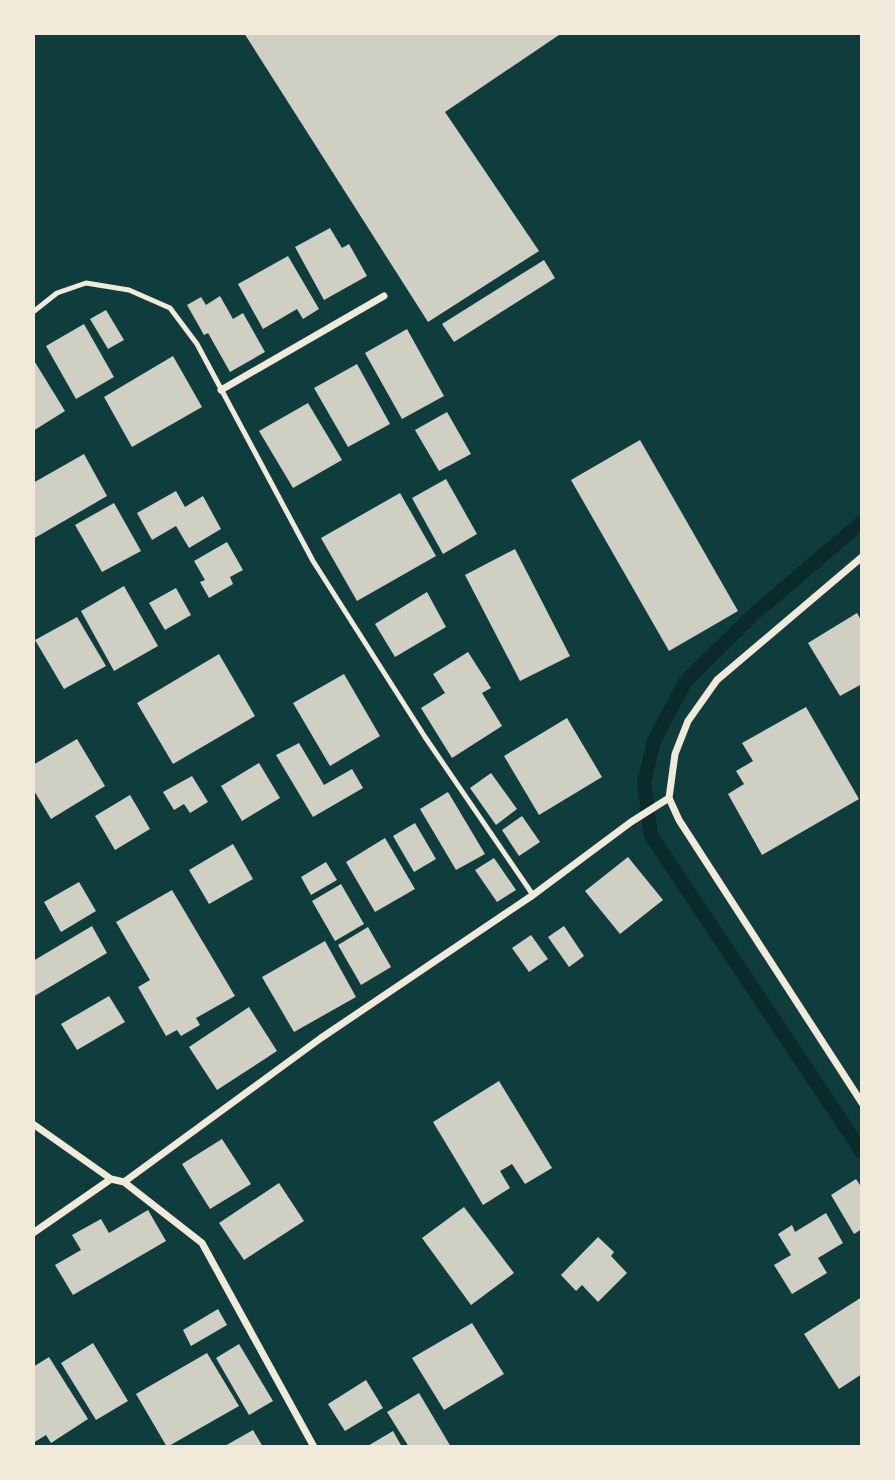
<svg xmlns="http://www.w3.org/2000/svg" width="895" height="1480" font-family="'Source Serif 4',serif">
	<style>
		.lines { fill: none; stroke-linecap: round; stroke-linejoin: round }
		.stream { stroke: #0a2a2b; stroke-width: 14 }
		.building { fill: #cfcfc3 }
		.service { stroke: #f1e9da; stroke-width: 5 }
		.minor { stroke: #f1e9da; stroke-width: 7 }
	</style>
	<rect width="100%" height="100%" fill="#0f3d3e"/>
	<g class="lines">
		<!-- stream -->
		<path class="stream" d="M862 522 754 614 685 682 654 741 644 783 651 835 862 1152"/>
	</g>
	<!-- building -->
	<path class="building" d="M244 33H562L445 112 539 251 428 322Z
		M330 228 342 248 349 244 367 276 324 300 295 247Z
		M288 256 319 309 303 319 297 309 263 329 238 284Z
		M544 260 555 278 454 342 442 324Z
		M220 296 233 319 243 313 265 352 230 372 208 333 204 335 187 305 201 297 206 305Z
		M106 310 124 340 108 349 90 319Z
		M84 324 114 377 76 399 46 346Z
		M407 329 444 396 402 419 365 353Z
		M173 356 202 407 132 447 104 397Z
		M33 359 65 411 33 431Z
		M357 364 390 424 348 447 314 388Z
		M308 403 342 460 293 488 259 431Z
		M447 412 471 454 439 471 415 430Z
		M640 440 738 611 669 651 571 480Z
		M84 454 107 496 33 539V483Z
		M446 479 477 534 443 554 412 498Z
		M176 491 185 507 203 496 221 529 189 548 176 526 152 540 137 513Z
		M400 493 436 556 357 601 321 538Z
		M114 503 141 551 102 572 75 525Z
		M227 542 243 570 230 577 233 584 209 598 200 582 205 580 194 561Z
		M515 549 570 656 520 681 465 575Z
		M124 586 158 646 114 671 81 611Z
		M176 588 191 615 165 630 149 603Z
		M427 592 446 627 395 657 375 624Z
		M857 613 862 622V684L840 696 808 643Z
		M77 617 106 666 64 689 35 640Z
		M468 652 491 688 482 693 502 726 452 758 421 708 445 693 433 674Z
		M219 654 255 716 173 764 137 703Z
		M344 674 380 736 330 766 293 703Z
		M806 707 859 799 762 855 728 794 744 784 736 771 753 761 742 743Z
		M567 718 602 777 539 815 504 756Z
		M77 739 105 786 51 819 33 789V765Z
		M299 743 324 785 352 769 363 788 313 817 276 755Z
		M259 763 280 798 242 821 221 786Z
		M491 773 517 809 496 825 470 788Z
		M192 776 208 802 190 813 184 804 174 810 163 792Z
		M448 792 485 854 456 870 420 809Z
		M130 795 150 829 115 850 95 816Z
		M522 816 540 842 519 856 502 830Z
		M415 823 436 859 414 872 393 836Z
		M385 838 415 889 375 912 346 862Z
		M233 844 253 879 209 904 189 870Z
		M628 857 663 900 620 934 585 891Z
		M494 858 516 890 497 902 475 870Z
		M326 862 337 880 311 895 301 877Z
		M79 882 96 911 61 932 44 902Z
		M341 884 364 924 335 941 312 901Z
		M172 890 235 996 196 1018 200 1025 181 1036 177 1030 166 1036 138 987 150 980 116 922Z
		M92 926 107 953 33 997V961Z
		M564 926 584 956 569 967 548 937Z
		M368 927 391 967 361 985 338 945Z
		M531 935 548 959 529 972 512 948Z
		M325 941 356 997 294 1032 262 977Z
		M109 996 125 1022 77 1050 61 1024Z
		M249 1007 277 1051 217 1090 189 1047Z
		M499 1081 552 1168 525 1184 512 1164 500 1171 510 1188 483 1205 433 1122Z
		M222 1139 251 1184 210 1209 182 1164Z
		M856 1179 862 1188V1229L854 1234 831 1195Z
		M279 1183 304 1221 244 1260 219 1223Z
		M464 1207 514 1273 471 1305 422 1238Z
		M148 1210 166 1241 73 1295 55 1265 81 1250 72 1235 101 1219 109 1233Z
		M826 1213 843 1243 818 1258 827 1273 792 1294 774 1265 791 1255 778 1234 792 1225 795 1232Z
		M598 1237 614 1252 611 1256 627 1273 598 1302 582 1285 576 1291 561 1275Z
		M862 1297V1374L839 1389 804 1334Z
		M218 1309 227 1325 191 1346 183 1330Z
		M472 1323 504 1374 444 1410 412 1358Z
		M93 1343 128 1401 96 1420 61 1363Z
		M239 1344 273 1401 249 1415 216 1358Z
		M207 1353 239 1406 167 1447 136 1394Z
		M49 1357 88 1419 51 1443 46 1435 33 1443V1367Z
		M366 1380 383 1408 345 1431 328 1404Z
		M419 1393 451 1447H409L387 1412Z
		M253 1430 263 1447H223Z
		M393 1431 402 1447H366Z"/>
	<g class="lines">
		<!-- service -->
		<path class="service" d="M33 312 57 293 86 283 129 290 170 308 197 344 313 561 425 737 533 895"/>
		<!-- minor -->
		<path class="minor" d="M221 390 384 296
			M862 557 717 680 688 721 675 754 669 798 679 820 862 1103
			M33 1124 111 1179 124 1182 202 1243 314 1447
			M124 1182 321 1038 533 895 631 822 669 798
			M33 1233 111 1179"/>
	</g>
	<!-- border -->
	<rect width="895" height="1480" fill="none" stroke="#f1e9da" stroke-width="70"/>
</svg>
